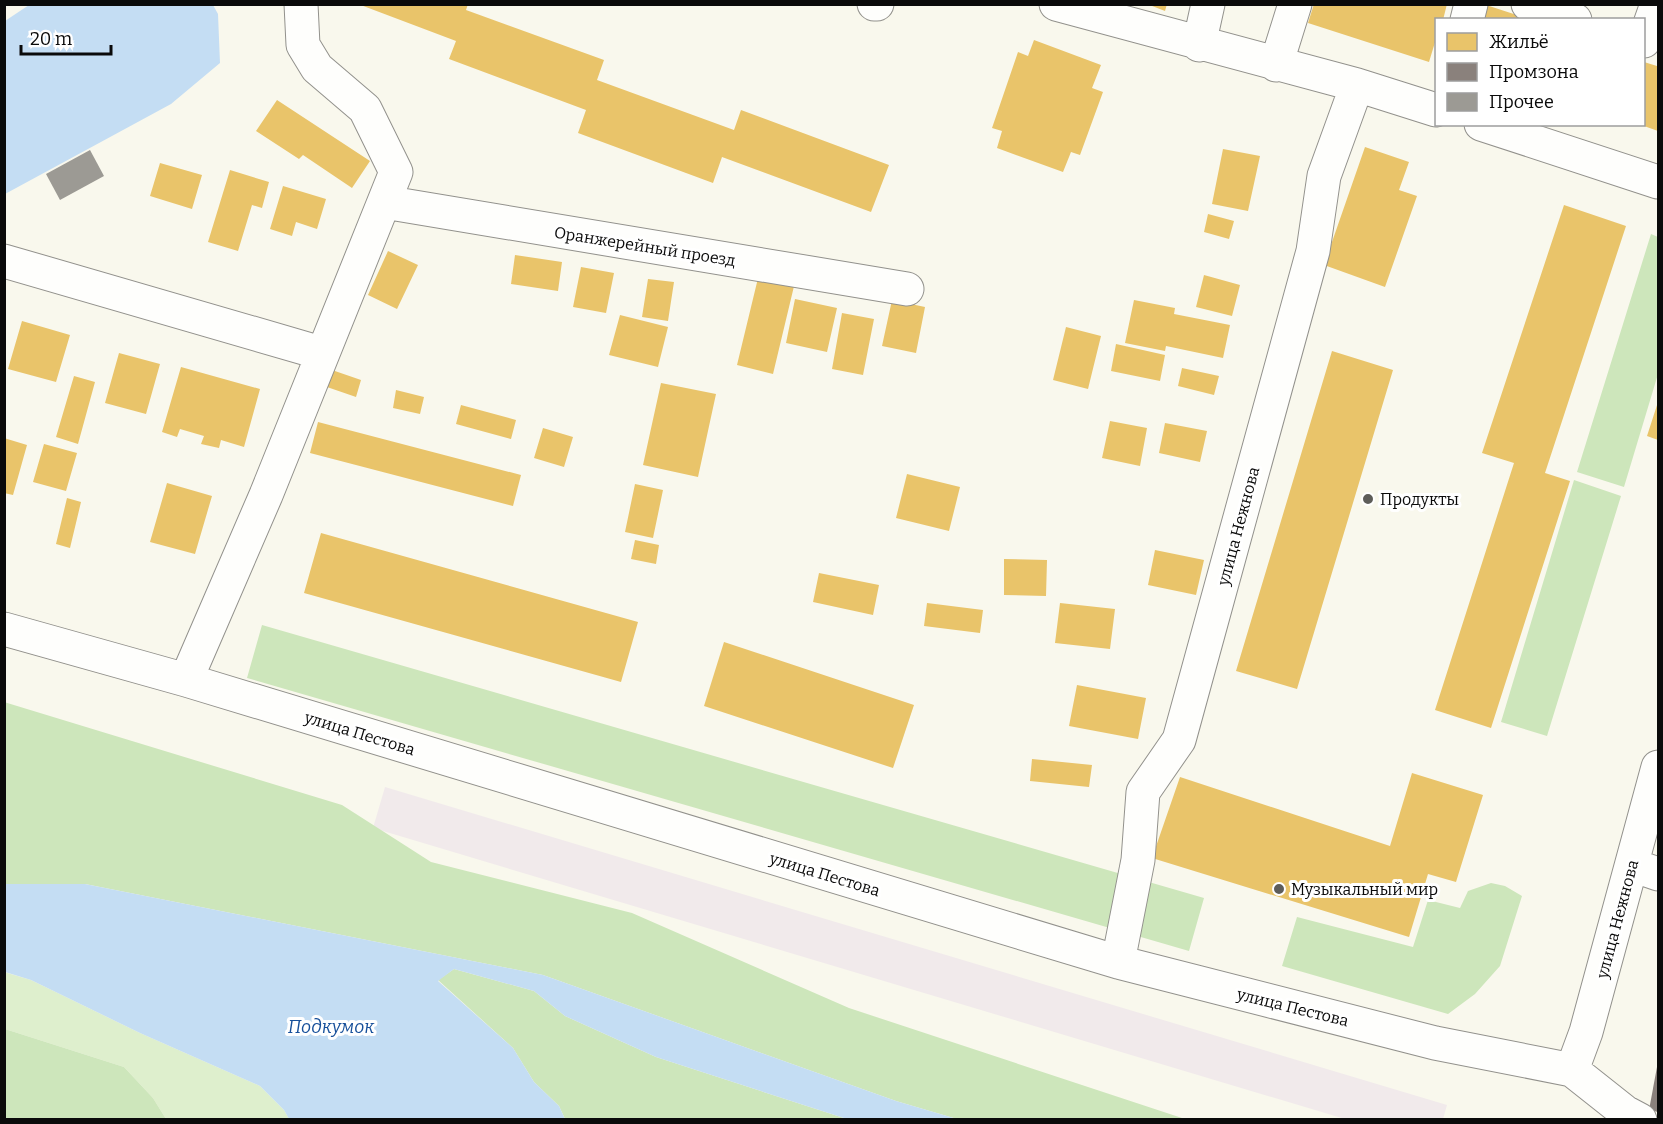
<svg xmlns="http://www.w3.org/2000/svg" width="1663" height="1124" font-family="Bitter,serif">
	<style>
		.industrial { fill: #f1eaeb }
		.green { fill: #deefcd }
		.forest { fill: #cde6bb }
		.water { fill: #c4ddf3 }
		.homes { fill: #e9c46a }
		.industry { fill: #8a817c }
		.building { fill: #9c9a94 }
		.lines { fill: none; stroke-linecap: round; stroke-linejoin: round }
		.minor-casing { stroke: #92918c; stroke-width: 35 }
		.minor { stroke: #fefefc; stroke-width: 33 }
		.poi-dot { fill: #5e5d59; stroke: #fff; stroke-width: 2 }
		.labels { text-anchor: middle; stroke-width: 6; stroke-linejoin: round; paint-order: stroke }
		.street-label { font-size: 16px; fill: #0a0a0a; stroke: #fff }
		.poi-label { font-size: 16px; fill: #0a0a0a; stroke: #fff; text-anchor: start }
		.water-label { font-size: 18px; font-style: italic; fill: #164f9a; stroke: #fff }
	</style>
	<rect width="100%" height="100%" fill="#f9f8ed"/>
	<!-- industrial -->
	<path class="industrial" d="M385 787 1447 1105 1443 1119H1345L373 828Z"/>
	<!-- green -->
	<path class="green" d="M4 972 31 980 140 1033 260 1086 284 1110 289 1119H166L153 1098 124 1067 5 1029Z"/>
	<!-- forest -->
	<path class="forest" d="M1651 234 1658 237V374L1624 487 1577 472Z
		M1574 480 1621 496 1547 736 1501 722Z
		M262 625 1204 898 1189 951 247 678Z
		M4 702 342 805 431 862 632 913 849 1008 1185 1119H957L896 1101 543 975 85 884H5Z
		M1491 883 1505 886 1522 896 1500 966 1475 994 1448 1014 1282 966 1297 917 1413 947 1428 900 1460 908 1468 891Z
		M454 969 534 991 565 1016 656 1057 847 1119H565L559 1106 534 1082 513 1048 438 980Z
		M5 1029 124 1067 153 1098 166 1119H5Z"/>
	<!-- water -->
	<path class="water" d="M29 5H213L218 14 220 63 171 104 5 194V21Z
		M4 884H85L543 975 896 1101 957 1119H847L656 1057 565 1016 534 991 454 969 438 981 513 1048 534 1082 559 1106 565 1119H289L284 1110 260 1086 140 1033 31 980 5 972Z"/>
	<!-- homes -->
	<path class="homes" d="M358 4H468L466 10 604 60 597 80 734 130 741 110 889 165 871 212 722 157 713 183 578 133 586 110 449 59 456 41Z
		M1147 4H1167L1165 11Z
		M1314 4H1447L1443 20H1436V39L1429 62 1308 23Z
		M1483 4 1529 19V20H1478Z
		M1034 40 1101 65 1092 88 1103 92 1080 155 1071 152 1063 172 997 148 1002 131 992 128 1018 52 1028 56Z
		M1644 62 1657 66 1658 62V131L1644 126Z
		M277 100 370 161 352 188 303 155 299 159 256 131Z
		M1365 147 1409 162 1399 190 1417 196 1385 287 1324 265Z
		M1223 149 1260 156 1248 211 1212 204Z
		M160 163 202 175 192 209 150 196Z
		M230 170 269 182 262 208 252 205 238 251 208 242Z
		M283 186 326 199 317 229 296 222 292 236 270 229Z
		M1564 205 1626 226 1545 473 1570 481 1491 728 1435 710 1514 463 1482 453Z
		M1208 214 1234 221 1229 239 1204 232Z
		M388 251 418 265 397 309 368 295Z
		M515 255 562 262 558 291 511 284Z
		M581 267 614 273 606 313 573 307Z
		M759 274 795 282 773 374 737 365Z
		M1204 275 1240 285 1232 316 1196 307Z
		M648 279 674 282 668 321 642 317Z
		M795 299 837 308 827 352 786 343Z
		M892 300 925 307 916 353 882 346Z
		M1134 300 1175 308 1174 314 1230 325 1223 358 1166 346 1165 351 1125 343Z
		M842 313 874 319 863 375 832 369Z
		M620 315 668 327 658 367 609 355Z
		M22 321 70 335 56 382 8 369Z
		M1066 327 1101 336 1088 389 1053 380Z
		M1116 344 1165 355 1160 381 1111 371Z
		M1332 351 1393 370 1297 689 1236 671Z
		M119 353 160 364 146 414 105 403Z
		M181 367 260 389 244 447 221 440 219 448 201 444 204 436 180 429 177 437 162 432Z
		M1182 368 1219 376 1214 395 1178 386Z
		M332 370 361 380 356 397 327 387Z
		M74 376 95 382 78 444 56 437Z
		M661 383 716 394 698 477 643 465Z
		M396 390 424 397 420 414 393 408Z
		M1658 402V440L1647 436Z
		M461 405 516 420 511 439 456 424Z
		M1110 421 1147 428 1140 466 1102 458Z
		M318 422 521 475 513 506 310 453Z
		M1165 423 1207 431 1200 462 1159 453Z
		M543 428 573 437 564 467 534 458Z
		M4 438 27 445 13 495 4 493Z
		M44 444 77 453 66 491 33 482Z
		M907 474 960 487 949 531 896 518Z
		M167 483 212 496 195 554 150 542Z
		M635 484 663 490 653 538 625 532Z
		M67 498 81 502 70 548 56 544Z
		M321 533 638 622 621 682 304 593Z
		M635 540 659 545 656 564 631 559Z
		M1155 550 1204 560 1196 595 1148 585Z
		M1004 559 1047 560 1046 596 1004 595Z
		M819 573 879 585 873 615 813 602Z
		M927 603 983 610 980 633 924 626Z
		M1060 603 1115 609 1110 649 1055 643Z
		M724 642 914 705 893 768 704 706Z
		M1077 685 1146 698 1138 739 1069 726Z
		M1032 759 1092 765 1089 787 1030 781Z
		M1412 773 1483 795 1456 882 1428 874 1409 937 1152 858 1180 777 1390 846Z"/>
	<!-- industry -->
	<path class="industry" d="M1657 1067H1658V1112L1649 1110Z"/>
	<!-- building -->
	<path class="building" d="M90 150 104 176 60 200 46 174Z"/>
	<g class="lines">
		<!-- minor casing -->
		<g class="minor-casing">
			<path id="minor" d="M874 4H877
				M1056 4 1357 85 1436 110
				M1528 4 1575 20
				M1467 20 1471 4
				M1644 41 1657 4
				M1199 45 1208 4
				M1276 65 1295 4
				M1481 124 1658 182
				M384 202 907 289
				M4 261 321 353
				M4 629 186 680 1118 962 1435 1043 1572 1070 1625 1112 1640 1120
				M186 680 266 495 396 172 365 109 317 68 303 45 301 4
				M1632 865 1658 874
				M1118 962 1138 860 1143 792 1179 740 1313 251 1324 176 1357 85
				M1572 1070 1586 1032 1658 767"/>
		</g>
		<!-- minor -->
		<use href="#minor" class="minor"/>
	</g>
	<!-- markers -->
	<g class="poi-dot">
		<circle cx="1368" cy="499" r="6"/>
		<circle cx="1279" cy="889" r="6"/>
	</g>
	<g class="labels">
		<!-- street labels -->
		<g class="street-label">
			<text transform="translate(645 246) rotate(9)" y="6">Оранжерейный проезд</text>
			<text transform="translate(1238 526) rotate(-75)" y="6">улица Нежнова</text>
			<text transform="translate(360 733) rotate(17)" y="6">улица Пестова</text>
			<text transform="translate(825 874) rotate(17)" y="6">улица Пестова</text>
			<text transform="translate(1617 919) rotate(-75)" y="6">улица Нежнова</text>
			<text transform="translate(1293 1007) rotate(14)" y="6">улица Пестова</text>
		</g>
		<!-- poi labels -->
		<g class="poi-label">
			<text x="1380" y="505">Продукты</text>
			<text x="1291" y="895">Музыкальный мир</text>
		</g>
		<!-- water labels -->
		<g class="water-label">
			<text x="331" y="1033">Подкумок</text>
		</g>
	</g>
	<!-- border -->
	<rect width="1663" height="1124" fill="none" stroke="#0a0a0a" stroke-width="12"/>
	<!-- legend -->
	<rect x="1435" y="18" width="210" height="108" fill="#ffffff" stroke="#9d9d9d" stroke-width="1.5"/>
	<rect x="1447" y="33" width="30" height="18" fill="#e9c46a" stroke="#9d9d9d" stroke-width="1.5"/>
	<text x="1489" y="48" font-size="18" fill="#0a0a0a">Жильё</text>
	<rect x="1447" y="63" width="30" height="18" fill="#8a817c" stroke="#9d9d9d" stroke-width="1.5"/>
	<text x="1489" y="78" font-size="18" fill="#0a0a0a">Промзона</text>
	<rect x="1447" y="93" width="30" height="18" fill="#9c9a94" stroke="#9d9d9d" stroke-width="1.5"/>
	<text x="1489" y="108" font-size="18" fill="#0a0a0a">Прочее</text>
	<!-- scale -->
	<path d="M21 45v9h90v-9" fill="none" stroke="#0a0a0a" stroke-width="3"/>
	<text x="30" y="45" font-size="18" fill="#0a0a0a" stroke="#ffffff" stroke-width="4.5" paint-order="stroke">20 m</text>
</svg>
